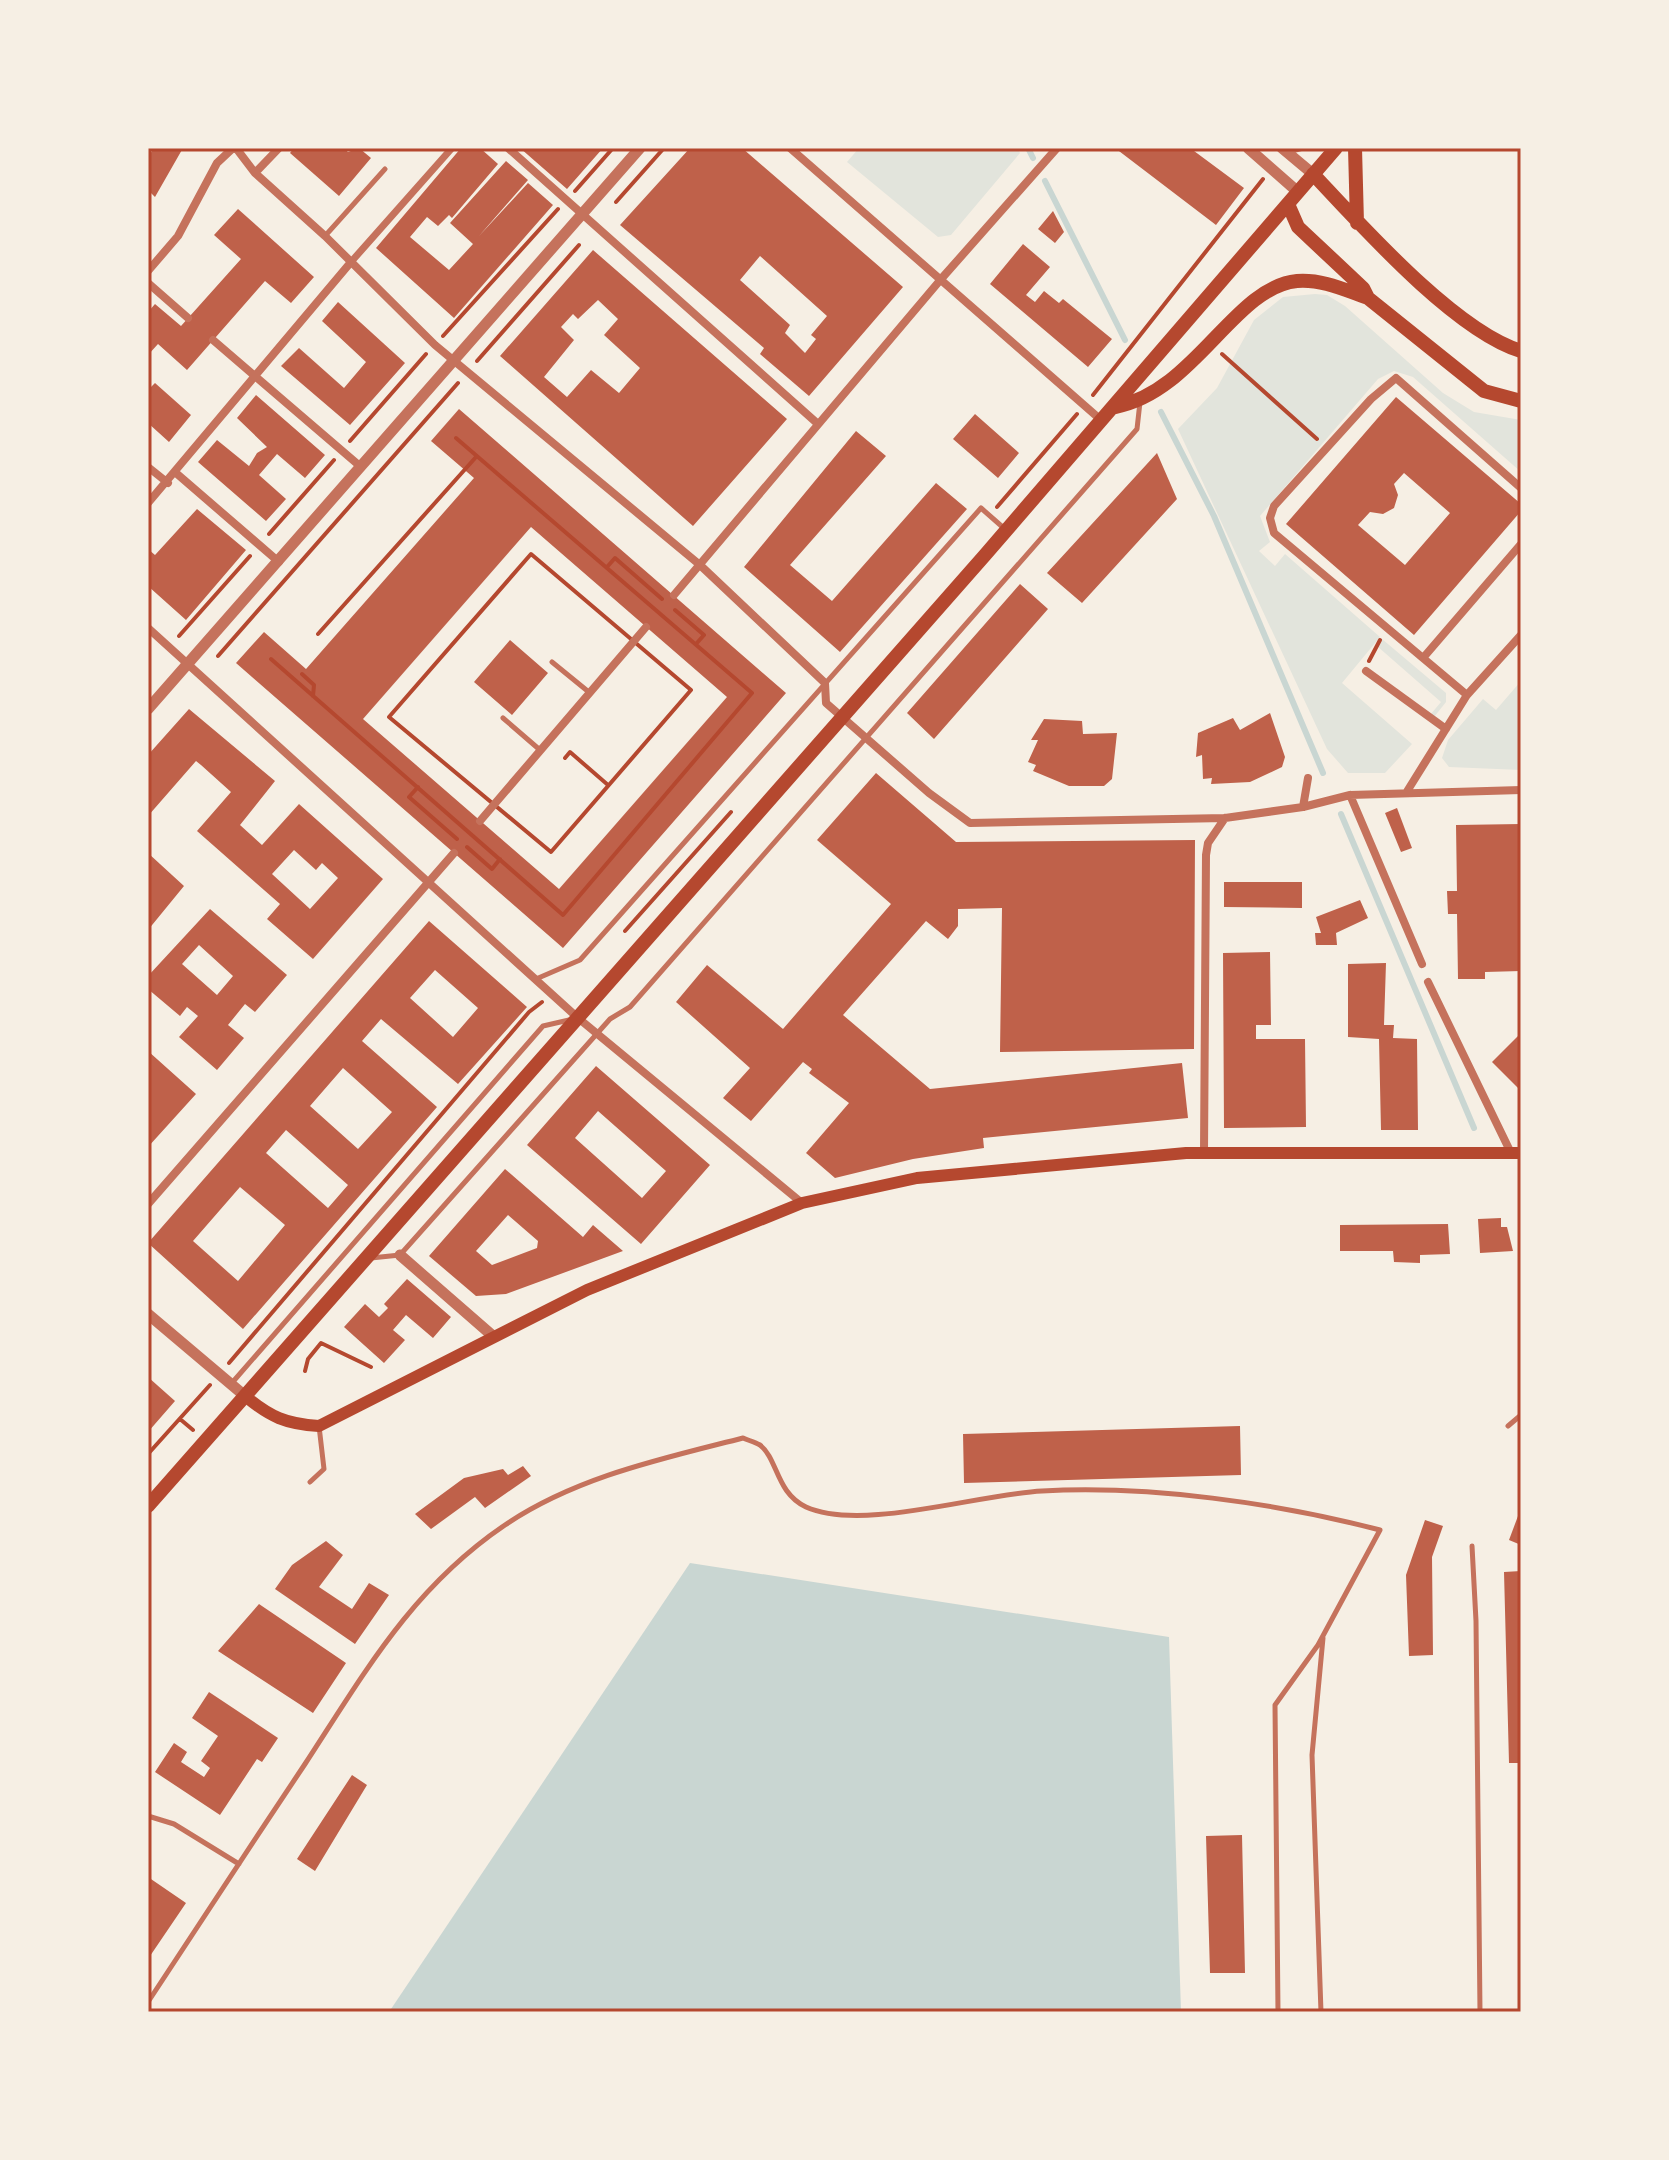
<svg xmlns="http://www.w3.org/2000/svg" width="1669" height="2160" font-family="'Titillium Web',sans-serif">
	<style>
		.green { fill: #e2e4dc }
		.water { fill: #c9d6d2 }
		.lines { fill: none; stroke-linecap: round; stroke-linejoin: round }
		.stream { stroke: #c9d6d2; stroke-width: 6 }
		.building { fill: #bf614a; fill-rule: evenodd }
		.path { stroke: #b5482f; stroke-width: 4 }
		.service { stroke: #c5725c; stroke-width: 5 }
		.pedestrian { stroke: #c5725c; stroke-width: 7 }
		.minor { stroke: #c5725c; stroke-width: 8 }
		.tertiary { stroke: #c5725c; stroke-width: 11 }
		.secondary { stroke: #b5482f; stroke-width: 12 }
		.primary { stroke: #b5482f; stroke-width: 14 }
		.neatline { fill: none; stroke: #b5482f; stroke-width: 3 }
	</style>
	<rect width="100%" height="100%" fill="#f6efe4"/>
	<!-- green -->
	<path class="green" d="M859 148H1017L1020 153 951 235 938 237 847 162Z
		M1315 294 1327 295 1345 306 1443 393 1474 412 1521 420V472L1413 377 1394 371 1378 379 1260 516 1270 542 1259 551 1275 566 1285 554 1380 637 1342 683 1412 744 1385 773H1348L1327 749 1178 429 1217 388 1254 320 1283 297Z
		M1382 639 1446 693V702L1434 717 1430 715 1441 702 1377 646Z
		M1521 681V770L1449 767 1442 758 1448 740 1483 699 1496 710Z"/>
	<!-- water -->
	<path class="water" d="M690 1563 1169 1637 1181 2012H389Z"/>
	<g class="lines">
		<!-- stream -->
		<path class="stream" d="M1028 148 1033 158
			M1045 181 1125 340
			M1161 412 1214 516 1323 773
			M1341 814 1474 1128"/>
	</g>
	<!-- building -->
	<path class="building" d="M154 148H183L155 197 148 190V157Z
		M294 148H343L348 152 359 148 371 158 339 196 290 153Z
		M461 148H480L498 164 452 218 449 215 438 226 427 217 410 237 449 270 473 244 450 223 506 161 528 180 479 236 528 183 553 205 454 318 376 248Z
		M520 148H603L567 189Z
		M690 148H742L903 287 809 396 760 354 764 348 620 225ZM760 256 827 316 811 335 816 339 805 353 785 333 790 325 740 280Z
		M1115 148H1190L1244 188 1216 225Z
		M238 209 314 277 291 303 265 281 187 370 158 344 148 355V312L155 304 181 326 241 259 214 235Z
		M1053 211 1064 232 1055 243 1038 229Z
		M1023 244 1050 267 1026 295 1035 302 1044 291 1059 303 1063 299 1112 339 1088 367 990 284Z
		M593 250 787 419 693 526 500 356ZM598 300 618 319 604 335 640 368 619 393 591 370 567 397 544 377 574 340 561 327 573 314 578 319Z
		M338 302 405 363 350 425 281 366 299 348 344 388 366 362 322 321Z
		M155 383 191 415 169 442 148 423V384L151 387Z
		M256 395 325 455 305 478 277 454 259 475 286 499 266 521 198 462 217 440 249 466 257 453 267 447 237 418Z
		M1396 397 1521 504V511L1414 635 1286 524ZM1404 473 1450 513 1405 565 1358 525 1370 512 1383 514 1394 508 1398 495 1394 484Z
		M459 409 786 693 563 948 236 663 264 632 306 669 474 478 431 441ZM531 527 727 697 559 889 363 719Z
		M975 414 1019 453 998 478 953 439Z
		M856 431 886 456 790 565 832 601 936 483 967 509 840 652 744 567Z
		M1157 453 1177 499 1082 603 1047 573Z
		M197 509 246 550 186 620 148 586V549L155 555Z
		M1020 584 1048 609 934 739 907 713Z
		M510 640 548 673 512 715 474 682Z
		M189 709 275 781 240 825 262 845 299 804 383 879 313 959 267 919 280 904 197 831 231 792 201 765 196 761 148 816V755ZM294 850 316 870 322 863 338 878 310 909 272 874Z
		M1270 713 1285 757 1282 767 1250 782 1211 784 1212 778 1203 779 1202 755 1196 757 1198 733 1233 718 1240 730Z
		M1044 719 1082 721 1083 734 1117 733 1112 779 1104 786H1069L1033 771 1036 765 1028 762 1038 740H1031Z
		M876 773 956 842 1195 840 1194 1049 1000 1052 1002 908 958 909V926L948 939 926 921 843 1015 930 1089 1182 1063 1188 1118 983 1138 984 1148 913 1159 835 1178 806 1153 849 1103 809 1073 812 1069 803 1062 751 1121 723 1098 750 1068 676 1002 707 965 783 1029 891 904 817 840Z
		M1397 808 1412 848 1401 852 1385 813Z
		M1521 824V971L1485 972V979H1458L1457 914H1448L1447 891H1457L1456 825Z
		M148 853 184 886 148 930Z
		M1224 882H1302V908L1224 907Z
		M1360 900 1368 918 1336 933 1337 945H1316L1315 933H1321L1316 917Z
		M210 909 287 975 255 1012 245 1004 228 1025 244 1038 217 1070 179 1037 198 1016 187 1007 180 1016 148 989V976ZM199 945 233 976 217 995 182 964Z
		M429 921 527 1007 458 1084 381 1019 362 1041 437 1107 243 1329 148 1243ZM435 970 478 1008 453 1037 410 998ZM343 1068 392 1112 358 1149 310 1106ZM286 1130 348 1185 328 1208 266 1153ZM240 1187 285 1225 238 1281 193 1241Z
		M1270 952 1271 1025H1256V1039H1305L1306 1127 1224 1128 1223 953Z
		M1386 963 1384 1025H1394L1393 1038 1417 1039 1418 1130H1381L1379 1039 1348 1037V964Z
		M1521 1033V1091L1492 1062Z
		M148 1051 196 1094 148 1147Z
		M596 1066 710 1165 641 1244 527 1145ZM598 1111 666 1171 642 1198 575 1138Z
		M505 1169 583 1237 593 1225 623 1251 506 1294 476 1296 429 1256ZM508 1215 538 1241 537 1248 492 1265 476 1251Z
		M1501 1218V1227H1507L1513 1251 1480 1253 1478 1219Z
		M1448 1224 1450 1254 1420 1255V1263L1394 1262 1393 1251H1340V1225Z
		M407 1279 451 1317 433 1338 406 1315 393 1330 405 1340 384 1363 344 1327 365 1304 379 1317 388 1308 384 1304Z
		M148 1377 175 1401 148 1432Z
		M1240 1426 1241 1475 964 1483 963 1434Z
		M523 1466 531 1476 485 1508 475 1497 431 1529 415 1514 464 1478 503 1469 508 1475Z
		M1521 1508V1545L1509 1540Z
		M1425 1520 1443 1526 1432 1557 1433 1655 1409 1656 1406 1575Z
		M326 1541 343 1555 319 1587 352 1609 369 1583 389 1595 355 1644 275 1589 292 1565Z
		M1521 1571V1763H1509L1504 1572Z
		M259 1604 346 1663 313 1713 218 1651Z
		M209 1692 278 1738 262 1762 257 1759 220 1815 155 1772 174 1743 187 1752 181 1762 204 1777 210 1768 201 1761 218 1736 192 1718Z
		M352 1775 367 1785 315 1871 297 1859Z
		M1242 1835 1245 1973H1210L1206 1836Z
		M148 1877 186 1903 148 1959Z"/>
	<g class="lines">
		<!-- path -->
		<path class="path" d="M575 191 613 148
			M616 202 664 148
			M443 336 558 209
			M1222 354 1317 439
			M477 361 579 245
			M1093 395 1263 179
			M350 441 426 354
			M997 507 1077 414
			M269 534 334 460
			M531 554 691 690 551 852 389 717Z
			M607 567 615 558 662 599
			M675 610 704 635 696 644
			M318 634 476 457
			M179 636 250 556
			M218 656 458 383
			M271 659 563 915 752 693 456 438
			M1369 661 1380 640
			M302 674 314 685 313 696
			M565 758 570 752 608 785
			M418 787 409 797 457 839
			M467 847 492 869 500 859
			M625 931 731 812
			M229 1363 529 1012 542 1002
			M305 1371 308 1359 321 1343 371 1367
			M180 1419 193 1430
			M148 1454 210 1385"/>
		<!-- service -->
		<path class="service" d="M1288 152 1303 148
			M325 236 385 169
			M552 662 590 693
			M503 718 540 750
			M536 979 580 960 981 508 1006 530
			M371 1258 400 1255 610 1019 630 1007 1137 429 1140 402
			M231 1384 543 1026 569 1020
			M1508 1426 1521 1415
			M310 1482 324 1469 319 1426
			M1472 1546 1476 1621 1480 2012
			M148 1816 174 1824 239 1864
			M148 2002C200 1923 252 1843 305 1764 365 1672 412 1588 505 1525 576 1477 661 1459 743 1438 747 1440 755 1442 760 1445 778 1459 776 1493 806 1507 862 1532 978 1494 1042 1491 1150 1485 1276 1503 1380 1530L1318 1645 1275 1705 1278 2012
			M1321 2012 1312 1755 1323 1638"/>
		<!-- pedestrian -->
		<path class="pedestrian" d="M351 262 452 148"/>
		<!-- minor -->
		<path class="minor" d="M236 148 255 173 325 236 435 345 700 565 825 683 826 703 929 793 970 823 1225 818 1303 807 1350 795 1521 790
			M508 148 818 424
			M790 148 1101 420
			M255 173 279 148
			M148 271 178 236 217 163 233 148
			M148 283 188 318
			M213 340 361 467
			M148 467 168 483
			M176 473 279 562
			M148 503 351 262
			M674 595 942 278 1057 148
			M148 628 578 1018 802 1203
			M1423 658 1521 544
			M1366 671 1446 729
			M1467 695 1274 533 1270 518 1274 506 1371 399 1396 378 1521 488
			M1406 793 1467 695 1521 635
			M1350 795 1422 964
			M1303 807 1308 778
			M480 821 646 627
			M1428 982 1511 1153
			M1204 1152 1206 855 1208 843 1225 818
			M148 1204 454 853"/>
		<!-- tertiary -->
		<path class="tertiary" d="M1248 148 1298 192
			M1282 148 1313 174
			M148 709 640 148
			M400 1255 494 1337
			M148 1314 245 1396"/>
		<!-- secondary -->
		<path class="secondary" d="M245 1396C270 1417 286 1424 319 1426L587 1290 802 1203 917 1178 1186 1153H1521"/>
		<!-- primary -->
		<path class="primary" d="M1355 148 1357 223
			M1313 174C1361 225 1455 331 1521 351
			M1288 204 1298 227 1363 288 1368 298 1484 391 1521 401
			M1115 407C1195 392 1234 287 1297 281 1322 279 1345 290 1368 298
			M148 1506 985 555 1336 148"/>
	</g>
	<!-- border -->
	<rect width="1669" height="2160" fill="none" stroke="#f6efe4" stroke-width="300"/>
	<rect x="150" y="150" width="1369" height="1860" class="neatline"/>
</svg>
